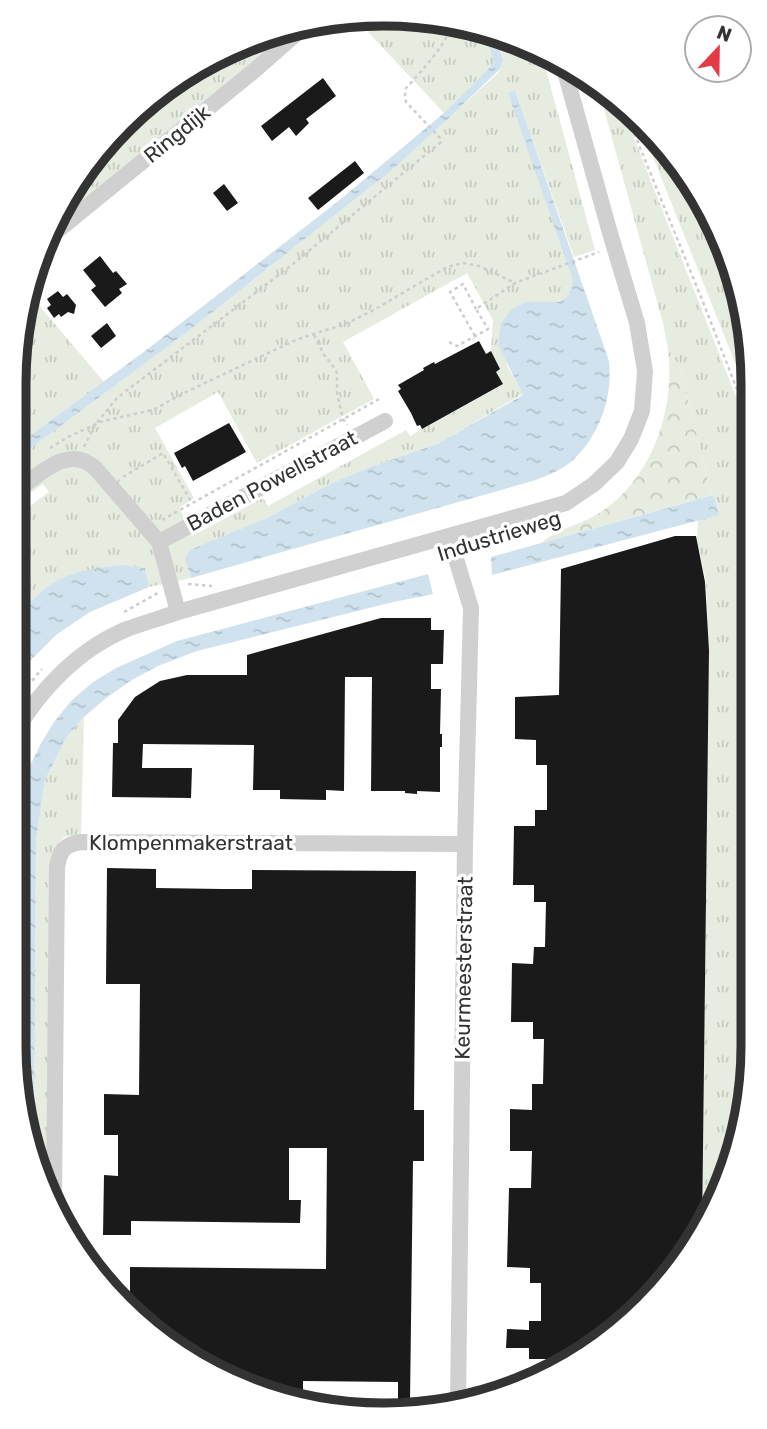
<svg xmlns="http://www.w3.org/2000/svg" width="767" height="1429" font-family="Rubik,sans-serif">
	<style>
		.grass { fill: url(#grass-tufts); fill-rule: evenodd }
		.forest { fill: url(#forest-crowns) }
		.water { fill: url(#water-ripples) }
		.building { fill: #1a1a1a }
		.lines { fill: none; stroke-linecap: round; stroke-linejoin: round }
		.path { stroke: #cdcdcd; stroke-width: 2.5; stroke-dasharray: 3.5 3.5; stroke-linecap: butt }
		.minor { stroke: #d0d0d0; stroke-width: 16 }
		.labels { text-anchor: middle; stroke-width: 7; stroke-linejoin: round; paint-order: stroke }
		.street-label { font-size: 21px; fill: #333; stroke: #fff }
		.rim { fill: none; stroke: #333; stroke-width: 9 }
	</style>
	<defs>
		<pattern id="grass-tufts" width="24" height="20" patternUnits="userSpaceOnUse" patternTransform="scale(1.75)"><rect width="24" height="20" fill="#e6ecdf"/><path d="M3 7l-1-3M5 7V3M7 7l1-3M15 17l-1-3M17 17v-4M19 17l1-3" fill="none" stroke="#c6cbc0"/></pattern>
		<pattern id="forest-crowns" width="20" height="18" patternUnits="userSpaceOnUse" patternTransform="scale(1.75)"><rect width="20" height="18" fill="#e6ecdf"/><path d="M2 6a3 3 0 1 1 6 0M12 15a3 3 0 1 1 6 0" fill="none" stroke="#c6cbc0"/></pattern>
		<pattern id="water-ripples" width="26" height="14" patternUnits="userSpaceOnUse" patternTransform="scale(1.75)"><rect width="26" height="14" fill="#cfe2ee"/><path d="M2 4q2-2 4 0t4 0M15 11q2-2 4 0t4 0" fill="none" stroke="#b2c2cd"/></pattern>
	</defs>
	<rect width="100%" height="100%" fill="#fff"/>
	<!-- grass -->
	<path class="grass" d="M431 17 485 35 494 63 444 113 368 32 379 21Z
		M294 26 230 82 50 231 63 199 101 156 210 65 287 27Z
		M497 39 542 55 595 250 574 257 515 90 509 93 573 281 568 296 560 303 506 364 523 394 437 444 370 467 332 483 265 519 185 559 191 578 149 587 145 568C105 561 77 571 43 591 38 594 35 599 31 602 26 604 19 605 15 607V517L49 492 43 484 15 504V460L190 330 392 170 498 73C507 62 501 51 497 39ZM467 273 493 320 491 351 500 368 496 372 502 385 410 436 406 430 268 506 263 498 192 536 187 522 179 508 194 498 155 428 218 392 257 463 374 399 343 342Z
		M597 84 619 100 750 432 752 1069 740 1142 702 1232 709 656 706 582 697 540 698 520 719 515 712 495 679 366 668 349 663 323Z
		M637 117 690 178 733 264 750 336V400Z
		M26 290 104 382 15 447V360Z
		M84 717 81 835 64 837 58 844 49 1192 34 1165 36 840 45 780 66 738Z"/>
	<!-- forest -->
	<path class="forest" d="M668 349 679 366 712 495 541 543C559 528 575 527 594 516 650 485 676 411 668 349Z"/>
	<!-- water -->
	<path class="water" d="M485 35 497 39 503 60 501 68 449 118 392 170 190 330 15 460V447L145 351 336 203 444 113 494 63Z
		M515 90 609 361C613 398 599 437 571 462 561 470 548 475 536 480L191 578 185 559 190 550 265 519 332 483 370 467 437 444 523 395 498 345 501 323 511 310 525 302H560L568 296 573 281 508 93Z
		M713 495 719 515 492 575 491 557Z
		M124 565 145 568 149 587 90 612 56 635 14 677V619C23 610 32 600 41 592 64 572 95 567 124 565Z
		M428 574 433 594 389 603 197 651 158 666 130 681 105 699 84 717 66 738 45 780 36 840 34 1165 14 1047V993L20 809 28 770 40 745 54 722 71 701 93 682 116 668 177 641Z"/>
	<!-- building -->
	<path class="building" d="M323 78 336 96 306 119 309 123 296 136 289 127 272 141 261 126Z
		M355 161 364 173 318 210 308 198Z
		M224 184 238 203 227 211 213 193Z
		M100 256 113 273 116 271 127 284 119 289 122 293 105 307 91 290 96 286 83 270Z
		M58 291 63 297 67 294 76 305 74 314 68 312 61 317 59 314 54 318 47 308 51 305 47 299Z
		M107 323 116 336 101 348 91 336Z
		M479 341 486 354 491 351 500 369 496 372 503 384 422 429 420 425 417 426 411 413 398 391 401 389 398 385 424 370 423 368 434 362 435 364Z
		M229 423 246 452 193 481 185 466 182 468 174 453Z
		M675 536H696L705 582 709 650 702 1232 627 1323 569 1359H529V1348H506L507 1329 529 1330V1321H541V1283H530V1268L507 1267 509 1188H531L532 1151H510V1109L532 1110V1084H543L544 1039H533V1022H511L512 963 533 964 534 947H545L546 902H534V885H513L514 826H535V810H547V765H536V740L515 739V697L559 695 561 569Z
		M381 618H431V630H444L443 664H431V689H441L440 734H442V747H440V792L417 791V794L405 793V791H371L372 677H345L344 791 326 790V800L280 799V790H253L254 745 143 744 142 768H192L191 798 112 797 113 743H118V720L135 697 160 681 187 675H247V655Z
		M107 868 156 869V888L222 889H252V870L416 871 414 1110H424V1161H413L410 1402H398V1382L303 1381V1390L259 1389 179 1353 130 1307V1267L326 1269 327 1148H289V1200H301L300 1223 131 1221V1235H103L104 1175 118 1176V1135H104V1094L139 1095 140 984H106Z"/>
	<g class="lines">
		<!-- path -->
		<path class="path" d="M621 101 703 302 750 423
			M314 335 324 355 331 363 337 373V393L343 419 347 425
			M475 336 450 292 463 284 476 309
			M449 342 457 346 488 329 476 309 515 283 599 252
			M84 447 95 425 117 398 288 268 441 142 440 138 406 102 405 95 406 88C419 74 449 42 451 24
			M50 448 68 437 103 421 153 410 184 393 298 339 345 324 372 311 447 267 463 263 479 266 515 283
			M123 477 163 453 192 503
			M162 520 381 398
			M188 584 212 586
			M124 612 158 593
			M14 702 42 669
			M14 775 28 743"/>
		<!-- minor -->
		<path class="minor" d="M131 121 183 79
			M46 240 255 70 305 26
			M15 492C38 476 69 442 96 469L159 542
			M449 536 471 608 465 844 458 1402
			M178 612 159 542 385 421
			M14 734C40 689 79 649 127 629 144 623 161 618 178 612L566 503 594 484 617 462 631 439 642 411 645 371 637 323 610 233 562 61
			M54 1202 57 867C60 850 64 845 81 842L465 844"/>
	</g>
	<g class="labels">
		<!-- street labels -->
		<g class="street-label">
			<text transform="translate(177 134) rotate(-39)" y="7">Ringdijk</text>
			<text transform="translate(272 481) rotate(-28)" y="7">Baden Powellstraat</text>
			<text transform="translate(499 536) rotate(-17)" y="7">Industrieweg</text>
			<text x="191" y="850">Klompenmakerstraat</text>
			<text transform="translate(464 968) rotate(-89)" y="7">Keurmeesterstraat</text>
		</g>
	</g>
	<!-- crop -->
	<path d="M0 0H767V1429H0ZM383 26H384A357 357 0 0 1 741 383V1046A357 357 0 0 1 384 1403H383A357 357 0 0 1 26 1046V383A357 357 0 0 1 383 26Z" fill="#fff" fill-rule="evenodd"/>
	<path class="rim" d="M383 26H384A357 357 0 0 1 741 383V1046A357 357 0 0 1 384 1403H383A357 357 0 0 1 26 1046V383A357 357 0 0 1 383 26Z"/>
	<!-- north arrow -->
	<g transform="translate(718 49) rotate(22)"><circle r="33" fill="#ffffff" stroke="#adadad" stroke-width="2"/>
	<path d="M0-5L12 26L0 18L-12 26Z" fill="#e63946"/>
	<text y="-10" font-size="19" font-weight="bold" text-anchor="middle" fill="#333333">N</text>
	</g>
</svg>
